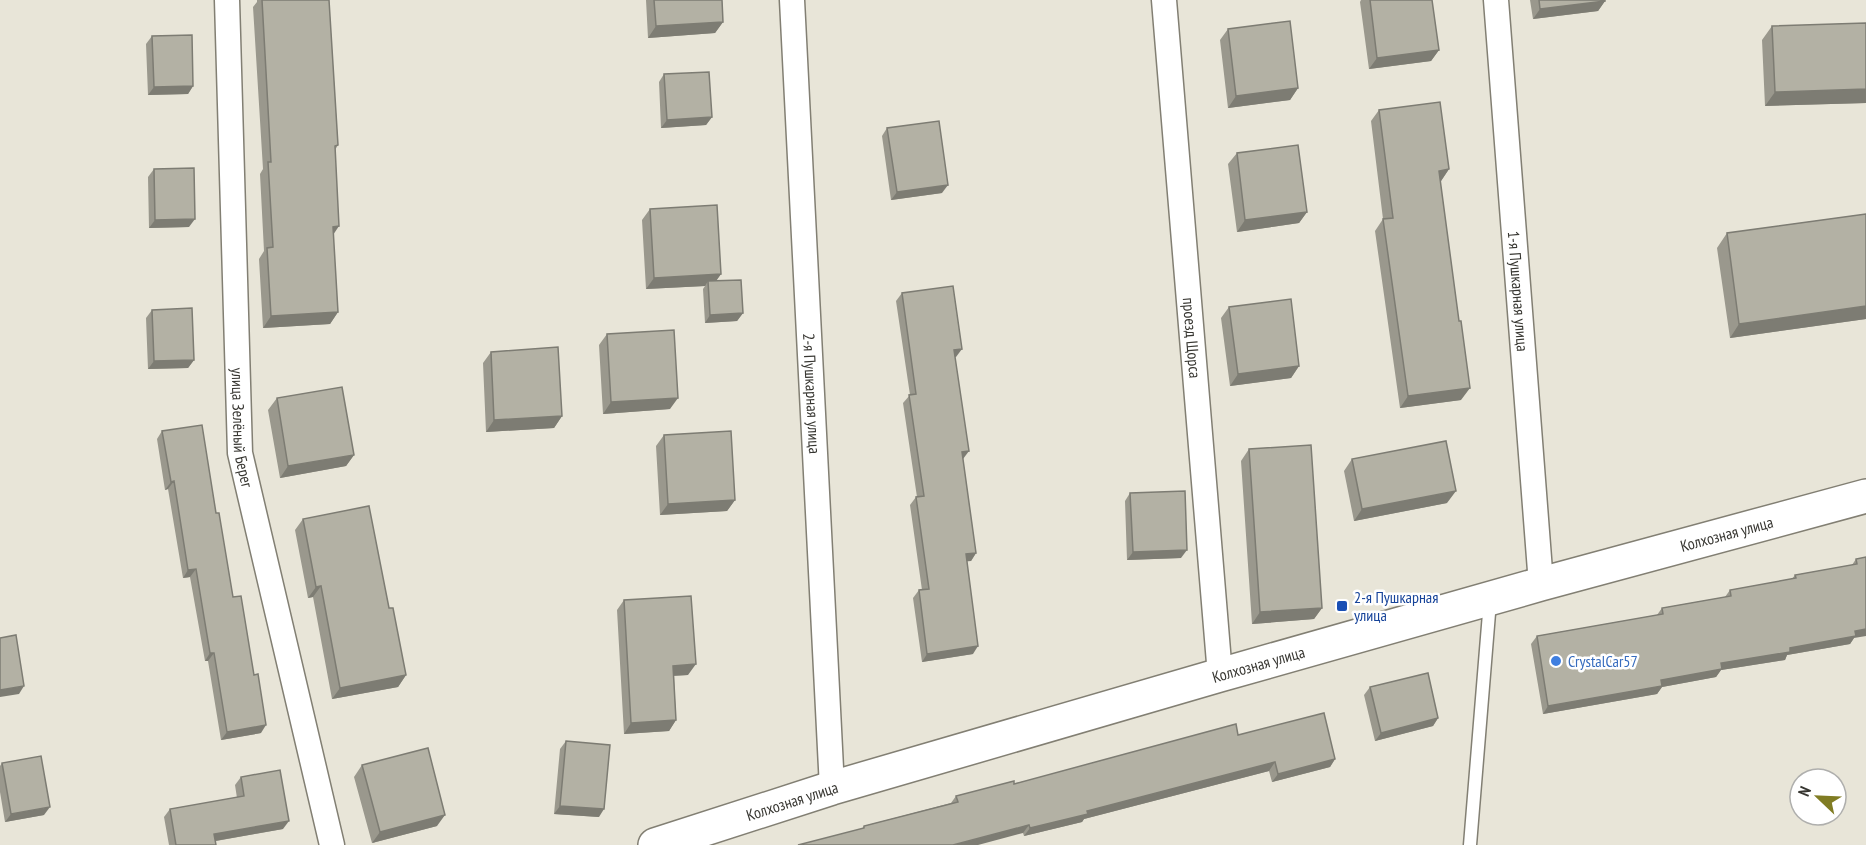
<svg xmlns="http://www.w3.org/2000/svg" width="1866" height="845" font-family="'PT Sans Narrow',sans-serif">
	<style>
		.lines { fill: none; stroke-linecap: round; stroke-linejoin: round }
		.lane-casing { stroke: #827f73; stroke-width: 15 }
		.street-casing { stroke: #827f73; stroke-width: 27 }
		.secondary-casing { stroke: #827f73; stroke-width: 36 }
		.lane { stroke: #fff; stroke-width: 12 }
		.street { stroke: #fff; stroke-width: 24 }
		.secondary { stroke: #fff; stroke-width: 33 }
		.wall { fill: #9a988d }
		.shaded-wall { fill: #7d7c73 }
		.building { fill: #b3b1a4; stroke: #7d7c73; stroke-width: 1.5 }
		.transit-dot { fill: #1a4fb4; stroke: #fff; stroke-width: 2 }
		.shop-dot { fill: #3f7fe0; stroke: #fff; stroke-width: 2 }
		.labels { text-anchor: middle; stroke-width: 5; stroke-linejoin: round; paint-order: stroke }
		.street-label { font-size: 16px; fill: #373631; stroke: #fff }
		.transit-label { font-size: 16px; fill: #164399; stroke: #fff; text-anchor: start }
		.shop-label { font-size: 16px; fill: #366cbe; stroke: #fff; text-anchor: start }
	</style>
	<rect width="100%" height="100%" fill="#e8e5d8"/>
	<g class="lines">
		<!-- lane casing -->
		<g class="lane-casing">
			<path id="lane" d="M1470 845 1490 601"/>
		</g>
		<!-- street casing -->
		<g class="street-casing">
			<g id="street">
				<path id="s1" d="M227 0 240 453 332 845"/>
				<path id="s2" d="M792 0 832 788"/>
				<path id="s3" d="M1164 0 1220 675"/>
				<path id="s4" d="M1496 0 1541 584"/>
			</g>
		</g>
		<!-- secondary casing -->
		<g class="secondary-casing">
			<g id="secondary">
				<path id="s5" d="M655 845 832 788 1220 675 1541 584 1866 496"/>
			</g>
		</g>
		<!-- lane -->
		<use href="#lane" class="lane"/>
		<!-- street -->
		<use href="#street" class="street"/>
		<!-- secondary -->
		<use href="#secondary" class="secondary"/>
	</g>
	<!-- wall -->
	<path class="wall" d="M257 0H329L338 145 335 150 333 235 338 312 330 324 263 328 259 259 264 251 260 174 263 169 253 7 257 2Z
		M646 0H722L723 22 715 33 648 38Z
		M1361 0H1432L1439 50 1431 61 1369 69 1360 2Z
		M1530 0H1605V1L1598 11 1533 19Z
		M1866 23V103L1765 106 1762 40 1772 26Z
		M1228 29 1298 88 1290 100 1228 108 1220 40Z
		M152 36 193 86 188 94 148 95 146 44Z
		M664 74 712 117 706 125 661 128 659 82Z
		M1379 110 1449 169 1441 181H1440L1461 400 1400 408 1375 231 1383 219 1371 121Z
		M887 128 942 193 891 200 882 136Z
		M1237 153 1307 212 1299 223 1237 232 1228 164Z
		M154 169 189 227 149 228 148 177Z
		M650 209 721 274 716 281 743 313 737 321 705 323 703 289 705 286 646 289 642 220Z
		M1866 214V319L1730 338 1717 248 1727 233Z
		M902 293 956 357H955L963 459 976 553 971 561H967L973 654 922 662 913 598 919 590H922L910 505 916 497H917L903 403 910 395 896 301Z
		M1229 307 1299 366 1291 378 1230 386 1221 318Z
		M152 310 194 360 188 368 148 369 146 318Z
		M607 334 670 409 603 414 599 345Z
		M491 352 562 416 554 428 486 432 483 363Z
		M277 398 354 455 346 466 280 478 268 410Z
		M162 431 216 513 261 733 221 740 208 661H205L190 577 183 578 168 489 165 490 157 439Z
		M664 435 735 500 727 511 660 515 656 446Z
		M1249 449 1322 608 1314 619 1252 624 1241 461Z
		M1352 459 1447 503 1354 521 1344 471Z
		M1130 493 1181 558 1127 560 1125 501Z
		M303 519 389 608 406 675 398 687 332 699 313 597 308 598 295 530Z
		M1866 557 1854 638 1850 644 1787 655 1785 660 1721 670 1716 677 1662 687 1657 694 1543 714 1531 644 1537 636 1657 615 1662 608 1725 597 1730 590 1792 579 1795 575 1852 565 1856 559Z
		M624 600 688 675 674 676 676 720 669 731 624 734 617 610Z
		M1370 687 1438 718 1433 726 1375 741 1364 695Z
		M1238 735 1335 759 1330 767 1272 782 1269 771 1084 819 1082 822 1024 836 1023 833 862 829 864 826 951 803 956 796Z
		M566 741 599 817 554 814 560 749Z
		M2 763 44 815 5 822 0 792V766Z
		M362 765 437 826 372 843 354 777Z
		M241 777 283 829 216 841V845H169L164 817 170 809 237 798 235 785Z"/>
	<!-- shaded-wall -->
	<path class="shaded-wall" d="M1605 1 1598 11 1533 19 1540 9Z
		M723 22 715 33 648 38 656 26Z
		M1439 50 1431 61 1369 69 1377 58Z
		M193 86 188 94 148 95 154 87Z
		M1298 88 1290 100 1228 108 1236 96Z
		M1866 89V103L1765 106 1775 92Z
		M712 117 706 125 661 128 667 120Z
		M1449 169 1441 181 1431 182 1439 171Z
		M948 185 942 193 891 200 897 192Z
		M1307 212 1299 223 1237 232 1245 220Z
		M195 219 189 227 149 228 155 220Z
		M339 226 331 238 333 227Z
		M721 274 713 285 708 281 705 286 646 289 654 278Z
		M1866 306V319L1730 338 1739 324Z
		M338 312 330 324 263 328 271 316Z
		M743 313 737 321 705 323 710 315Z
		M962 349 956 357 949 358 954 350Z
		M194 360 188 368 148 369 154 361Z
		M1299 366 1291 378 1230 386 1238 374Z
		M1470 388 1461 400 1400 408 1408 396Z
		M678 398 670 409 603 414 611 402Z
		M562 416 554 428 486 432 494 420Z
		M969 451 963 459 956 460 962 452Z
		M354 455 346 466 280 478 288 466Z
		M174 481 168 489 165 490 171 482Z
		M1456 491 1447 503 1354 521 1362 509Z
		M735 500 727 511 660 515 668 504Z
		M1187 550 1181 558 1127 560 1133 552Z
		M976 553 971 561 960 562 966 554Z
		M196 569 190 577 183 578 188 570Z
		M321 586 313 597 308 598 316 587Z
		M1322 608 1314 619 1252 624 1260 612Z
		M1866 629V636L1854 638 1850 644 1787 655 1785 660 1721 670 1716 677 1662 687 1657 694 1543 714 1548 706 1661 680 1721 663 1790 648 1855 631Z
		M978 646 973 654 922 662 927 654Z
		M210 653H214L208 661H205Z
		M696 664 688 675 666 676 673 666Z
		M406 675 398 687 332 699 340 688Z
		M24 686 19 694 0 697V690Z
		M1438 718 1433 726 1375 741 1381 733Z
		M676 720 669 731 624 734 631 723Z
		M266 725 261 733 221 740 227 732Z
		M1335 759 1330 767 1272 782 1278 774Z
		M1275 762 1269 771 1084 819 1082 822 1024 836 1030 828 1087 811Z
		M560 806 604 809 599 817 554 814Z
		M50 807 44 815 5 822 11 814Z
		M445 815 437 826 372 843 380 832Z
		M289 821 283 829 209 842 214 834Z
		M1029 825 1023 833 978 845H953Z"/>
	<!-- building -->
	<path class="building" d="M262 0H329L338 145 335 146 339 226 333 227 338 312 271 316 267 248 273 247 268 162H271Z
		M654 0H722L723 22 656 26Z
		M1370 0H1432L1439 50 1377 58Z
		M1539 0H1605V1L1540 9Z
		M1290 21 1298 88 1236 96 1228 29Z
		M1866 23V89L1775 92 1772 26Z
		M192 35 193 86 154 87 152 36Z
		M709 72 712 117 667 120 664 74Z
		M1440 102 1449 169 1439 171 1459 321H1461L1470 388 1408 396 1383 219 1393 218 1379 110Z
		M939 121 948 185 897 192 887 128Z
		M1298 145 1307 212 1245 220 1237 153Z
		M194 168 195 219 155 220 154 169Z
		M717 205 721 274 654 278 650 209Z
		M1866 214V306L1739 324 1727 233Z
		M741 280 743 313 710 315 708 281Z
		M953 286 962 349 954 350 969 451 962 452 976 553 966 554 978 646 927 654 919 590 929 589 916 497 924 496 909 395 916 394 902 293Z
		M1291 299 1299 366 1238 374 1229 307Z
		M192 308 194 360 154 361 152 310Z
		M674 330 678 398 611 402 607 334Z
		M558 347 562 416 494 420 491 352Z
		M342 387 354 455 288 466 277 398Z
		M202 425 216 513H219L233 597 241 596 254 675 258 674 266 725 227 732 214 653H210L196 569 188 570 174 481 171 482 162 431Z
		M731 431 735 500 668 504 664 435Z
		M1446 441 1456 491 1362 509 1352 459Z
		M1311 445 1322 608 1260 612 1249 449Z
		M1185 491 1187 550 1133 552 1130 493Z
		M369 506 389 608H393L406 675 340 688 321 586 316 587 303 519Z
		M1866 557V629L1855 631 1856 636 1790 648V652L1721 663 1722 669 1661 680 1662 686 1548 706 1537 636 1663 614 1662 608 1731 596 1730 590 1796 578 1795 575 1857 564 1856 559Z
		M691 596 696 664 673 666 676 720 631 723 624 600Z
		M16 635 24 686 0 690V638Z
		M1428 673 1438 718 1381 733 1370 687Z
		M1324 713 1335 759 1278 774 1275 762 1087 811 1088 814 1030 828 1029 825 953 845H798L864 828V826L958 802 956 796 1014 781V784L1236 724 1238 735Z
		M566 741 610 745 604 809 560 806Z
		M428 748 445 815 380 832 362 765Z
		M41 756 50 807 11 814 2 763Z
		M280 770 289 821 214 834 216 845H176L170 809 244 796 241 777Z"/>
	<!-- markers -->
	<rect class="transit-dot" x="1336" y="600" width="12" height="12" rx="3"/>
	<circle class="shop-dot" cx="1556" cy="661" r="6"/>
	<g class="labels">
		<!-- street labels -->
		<g class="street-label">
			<text dy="6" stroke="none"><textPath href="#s4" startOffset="292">1-я Пушкарная улица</textPath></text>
			<text dy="6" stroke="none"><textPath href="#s3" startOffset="339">проезд Щорса</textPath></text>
			<text dy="6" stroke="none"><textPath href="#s2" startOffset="394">2-я Пушкарная улица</textPath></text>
			<text dy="6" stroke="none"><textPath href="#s1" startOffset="428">улица Зелёный Берег</textPath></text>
			<text dy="6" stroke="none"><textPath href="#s5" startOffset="1116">Колхозная улица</textPath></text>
			<text dy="6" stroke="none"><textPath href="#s5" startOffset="630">Колхозная улица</textPath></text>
			<text dy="6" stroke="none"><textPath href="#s5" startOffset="144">Колхозная улица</textPath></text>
		</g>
		<!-- transit labels -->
		<g class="transit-label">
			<text x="1354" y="603">2-я Пушкарная<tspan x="1354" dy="18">улица</tspan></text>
		</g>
		<!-- shop labels -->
		<g class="shop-label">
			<text x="1568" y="667">CrystalCar57</text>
		</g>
	</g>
	<!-- north arrow -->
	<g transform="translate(1818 797) rotate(293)"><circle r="28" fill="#ffffff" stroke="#afafad" stroke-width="1.5"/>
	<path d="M0-4.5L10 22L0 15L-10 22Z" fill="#807c23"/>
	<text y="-9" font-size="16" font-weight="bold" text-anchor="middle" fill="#373631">N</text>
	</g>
</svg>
